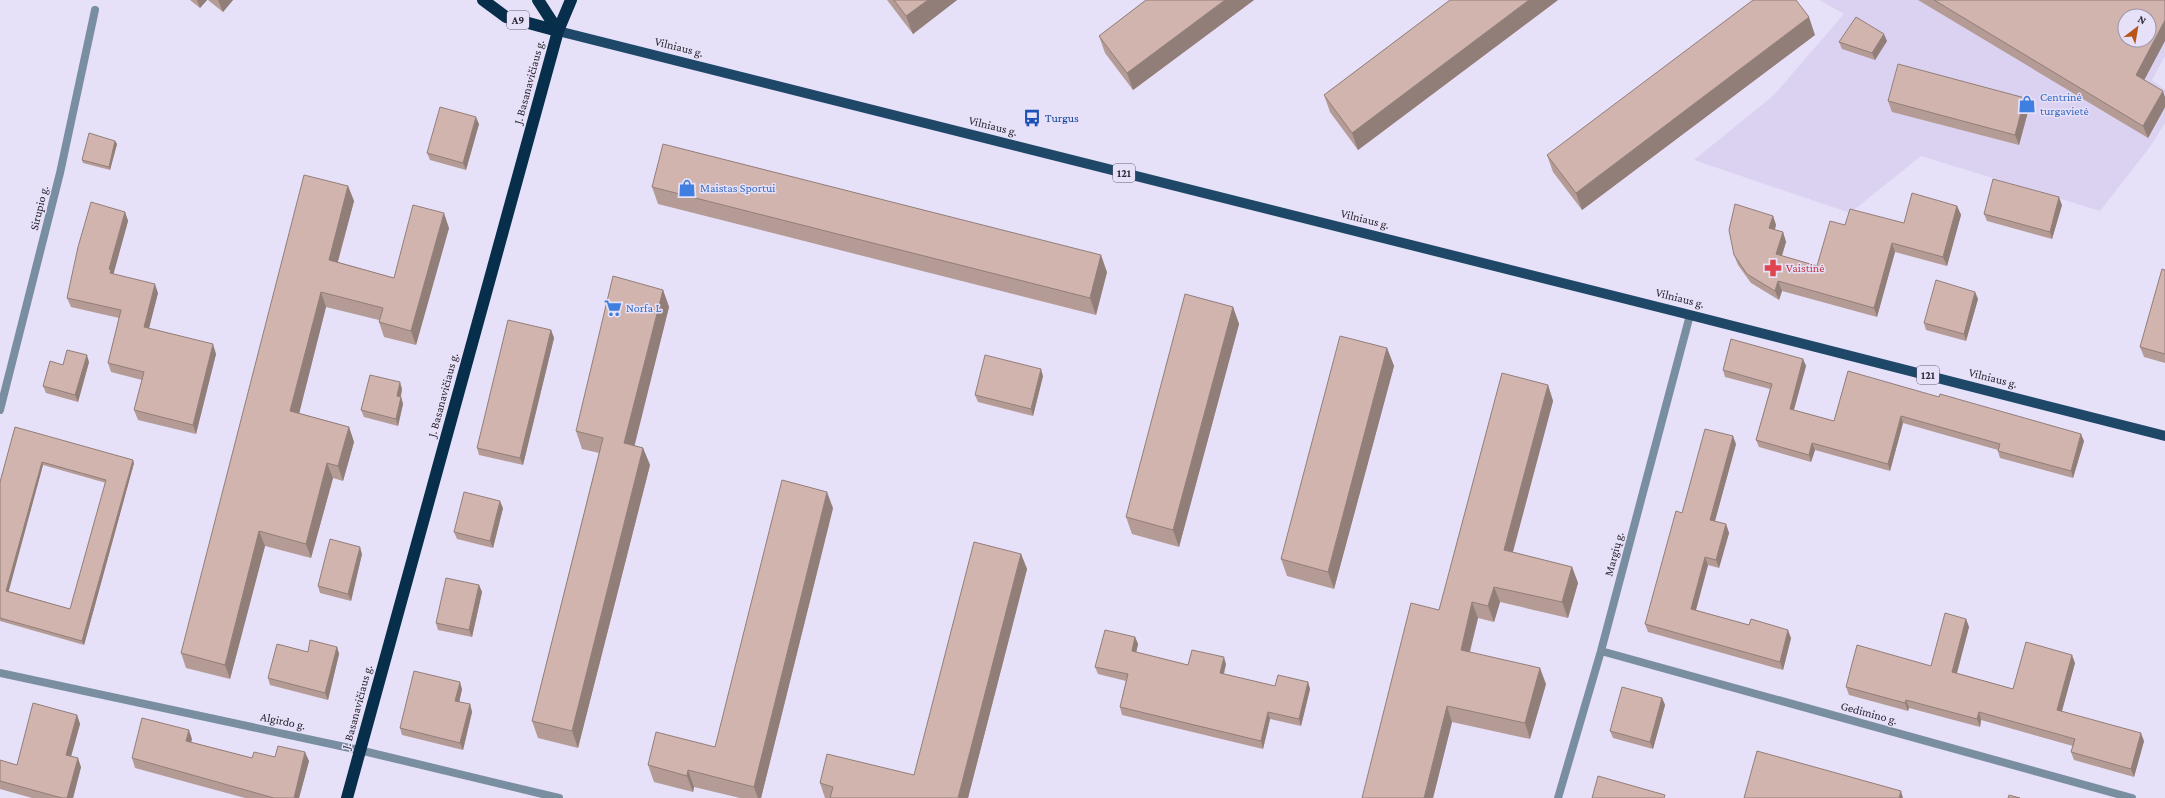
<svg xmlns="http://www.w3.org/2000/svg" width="2165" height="798" font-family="'Crimson Pro',serif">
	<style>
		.built { fill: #dbd2f1; fill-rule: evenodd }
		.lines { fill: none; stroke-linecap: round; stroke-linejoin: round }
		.street { stroke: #798ea1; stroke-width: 8 }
		.primary { stroke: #1f4768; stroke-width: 10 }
		.highway { stroke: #072e4b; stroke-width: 12 }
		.wall { fill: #b49b95; fill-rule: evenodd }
		.shaded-wall { fill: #927e79 }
		.building { fill: #d1b4ad; stroke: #927e79; fill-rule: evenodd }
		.labels { text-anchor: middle; stroke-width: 3; stroke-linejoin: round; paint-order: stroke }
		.shield { fill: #e7e0f9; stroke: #635f6d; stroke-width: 1 }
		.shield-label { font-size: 11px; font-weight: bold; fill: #2b2831 }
		.street-label { font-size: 12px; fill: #2b2831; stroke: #e7e0f9 }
		.shop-label { font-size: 12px; fill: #366cbe; stroke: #e7e0f9; text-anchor: start }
		.transit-label { font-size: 12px; fill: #164399; stroke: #e7e0f9; text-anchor: start }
		.health-label { font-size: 12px; fill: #be3a42; stroke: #e7e0f9; text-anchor: start }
	</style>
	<rect width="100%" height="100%" fill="#e7e0f9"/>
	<!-- built -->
	<path class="built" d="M1819 0H2165V56L2152 80 2165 90V123L2150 147 2100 211 1921 156 1850 213 1694 160 1774 95 1844 14ZM2125 16H2149V40H2125Z"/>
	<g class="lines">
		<!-- street -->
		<path class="street" d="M0 410 60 173 95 10
			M1601 651 2132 798
			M0 673 359 750 559 798
			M1558 798 1601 651 1690 315"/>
		<!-- primary -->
		<path class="primary" d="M558 31 1690 315 2165 436"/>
		<!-- highway -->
		<path class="highway" d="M483 0 506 17 558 31
			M538 0 558 31
			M347 798 558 31 571 0"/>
	</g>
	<!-- wall -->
	<path class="wall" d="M190 0H207L200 8Z
		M208 0H233L223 12Z
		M887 0H957L913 34Z
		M1146 0H1254L1133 90 1105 53 1099 36Z
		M1450 0H1558L1358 150 1330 112 1324 95Z
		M1918 0H2165L2144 80 2165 97V107L2148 138Z
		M1815 35 1582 210 1553 172 1547 155Z
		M1887 41 1875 60 1842 49 1839 42Z
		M2025 98 2029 108 2019 145 1892 112 1888 101Z
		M479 124 466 170 430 160 427 153Z
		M115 141 117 144 110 170 83 163 82 160Z
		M348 186 354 201 338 262 394 278 449 228 416 345 384 337 379 322V320L326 307 299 413 349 427 354 442 343 481 333 478 311 558 265 546 230 679 186 668 181 653Z
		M652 187 1107 272 1096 315 658 204Z
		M2062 205 2052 239 1987 221 1984 214Z
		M1957 206 1961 215 1947 266 1895 252 1877 317 1782 291 1779 300 1751 283 1738 265 1734 255 1773 216 1776 225 1775 230 1783 232 1786 242 1782 256 1817 266 1845 225 1904 223Z
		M125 212 128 221 113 274 158 293 149 328 216 354 196 434 138 420 134 410 142 380 111 372 108 363 119 318 71 307 67 298Z
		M2165 270V363L2144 357 2140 347Z
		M663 290 669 307 634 445 643 448 650 465 578 748 538 738 532 721 599 453 582 449 576 431Z
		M1975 292 1978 299 1966 341 1926 330 1924 323Z
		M1233 307 1239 324 1179 547 1132 534 1126 517Z
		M551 330 554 338 523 465 479 455 477 448Z
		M1387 348 1394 366 1334 589 1287 576 1281 559Z
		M1803 359 1806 366 1794 410 1834 421 1848 371 2084 441 2073 478 2000 458 1998 451V450L1903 423 1890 471 1815 450 1811 462 1759 447 1756 440 1770 389 1725 377 1723 370Z
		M89 362 78 402 46 393 43 386 63 365Z
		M1043 376 1033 416 978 402 975 395Z
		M1548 385 1553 401 1513 552 1572 567 1578 583 1568 618 1500 602 1494 622 1478 618 1470 652 1546 684 1530 739 1452 722 1433 798 1439 610Z
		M402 389 401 397 403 404 398 426 364 417 361 410Z
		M15 427 134 463 84 645 0 621V482ZM43 465 106 483 70 609 8 591Z
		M1736 444 1715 521 1726 524 1729 533 1719 568 1708 565 1696 610 1791 638 1783 670 1648 632 1645 624 1682 513Z
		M503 508 493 548 457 539 454 532Z
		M833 508 761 798H740L694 787 693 792 654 782 648 765 715 747Z
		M362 554 351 601 320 593 318 586Z
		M1021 554 1027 569 968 798H825L820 783 914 775Z
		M479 585 482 592 472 637 438 630 436 623Z
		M1966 619 1969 627 1957 673 2013 689 2075 663 2062 711 2144 741 2134 777 2074 760 2071 752 2073 746 1981 720 1980 727 1909 708 1908 711 1849 695 1846 687 1931 666Z
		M1135 637 1138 644 1136 652 1188 665 1226 664 1224 674 1275 686 1308 682 1310 689 1301 726 1270 719 1263 749 1122 715 1120 707 1126 681 1098 674 1095 667Z
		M337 647 339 654 328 700 270 685 268 678 308 652Z
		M462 689 459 702 470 704 472 712 463 750 402 735 400 728Z
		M1662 698 1665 705 1653 749 1613 738 1610 731Z
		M77 715 80 724 71 756 81 767 73 798H32L0 789V760L17 765Z
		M192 739 191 742 252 758 275 757 309 761 299 798H245L135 768 132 758Z"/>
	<!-- shaded-wall -->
	<path class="shaded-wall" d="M197 0H207L200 8Z
		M218 0H233L223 12Z
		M928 0H957L913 34 906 16Z
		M1225 0H1254L1133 90 1127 73Z
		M1529 0H1558L1358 150 1352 133Z
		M1809 17 1815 35 1582 210 1576 193Z
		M2165 20V41L2140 88 2136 75Z
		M1884 34 1887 41 1875 60 1872 53Z
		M2163 91 2165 97V107L2148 138 2143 126Z
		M2025 98 2029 108 2019 145 2015 135Z
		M476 117 479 124 466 170 463 163Z
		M115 141 117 144 110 170 109 167Z
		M348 186 354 201 334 275 329 260Z
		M2059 197 2062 205 2052 239 2050 232Z
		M1957 206 1961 215 1947 266 1943 257Z
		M125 212 128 221 113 276V282L109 269Z
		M444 213 449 228 416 345 411 331Z
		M1773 216 1776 225 1772 237 1769 228Z
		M1783 232 1786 242 1779 264 1776 254Z
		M1892 243 1895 252 1877 317 1874 308Z
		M1101 255 1107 272 1096 315 1090 298Z
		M1778 281 1782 291 1779 300 1775 291Z
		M155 284 158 293 147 336 144 327Z
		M663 290 669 307 631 460 624 443Z
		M321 292 326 307 296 426 290 411Z
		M1975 292 1978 299 1966 341 1964 334Z
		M1233 307 1239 324 1179 547 1173 530Z
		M551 330 554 338 523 465 520 458Z
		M213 344 216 354 196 434 193 425Z
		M1387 348 1394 366 1334 589 1328 572Z
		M87 355 89 362 78 402 75 395Z
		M1803 359 1806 366 1792 416 1790 409Z
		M1041 369 1043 376 1033 416 1031 409Z
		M400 382 402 389 399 403 397 396Z
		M1548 385 1553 401 1509 566 1504 550Z
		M401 397 403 404 398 426 396 419Z
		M1901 416 1903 423 1890 471 1888 464Z
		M349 427 354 442 343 481 338 466Z
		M2081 434 2084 441 2073 478 2071 471Z
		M1733 436 1736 444 1713 528 1710 520Z
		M1812 443 1815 450 1811 462 1809 455Z
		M643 448 650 465 578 748 572 731Z
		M133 460 134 463 84 645 82 641Z
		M42 462 43 465 8 594 6 591Z
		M327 463 333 478 311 558 306 544Z
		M827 492 833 508 761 798H758L754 787Z
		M500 501 503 508 493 548 490 541Z
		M1726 524 1729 533 1719 568 1716 560Z
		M259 531 265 546 230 679 225 665Z
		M360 547 362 554 351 601 348 594Z
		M1021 554 1027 569 968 798H958Z
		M1705 557 1708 565 1694 617 1691 609Z
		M1572 567 1578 583 1568 618 1562 602Z
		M479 585 482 592 472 637 469 630Z
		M1494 587 1500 602 1494 622 1488 606Z
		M1472 602 1478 618 1466 666 1461 650Z
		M1966 619 1969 627 1955 680 1952 672Z
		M1788 630 1791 638 1783 670 1780 662Z
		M1135 637 1138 644 1135 658 1132 651Z
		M337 647 339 654 328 700 325 693Z
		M2072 655 2075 663 2060 718 2057 710Z
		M1224 657 1226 664 1222 680 1220 673Z
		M1540 668 1546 684 1530 739 1525 723Z
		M460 682 462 689 458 708 455 701Z
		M1308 682 1310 689 1301 726 1299 719Z
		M1662 698 1665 705 1653 749 1650 742Z
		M1906 700 1909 708 1908 711 1905 703Z
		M470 704 472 712 463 750 460 743Z
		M1447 706 1452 722 1433 798H1424Z
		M1268 712 1270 719 1263 749 1261 741Z
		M1979 712 1981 720 1980 727 1977 719Z
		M77 715 80 724 69 764 66 755Z
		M189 730 192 739 189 750 186 741Z
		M2141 733 2144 741 2134 777 2131 769Z
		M305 752 309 761 299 798H294Z
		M78 758 81 767 73 798H67Z
		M688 770 694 787 693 792 687 776Z
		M1901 791 1903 798H1899Z"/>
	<!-- building -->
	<path class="building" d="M894 0H928L906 16Z
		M1146 0H1225L1127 73 1099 36Z
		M1450 0H1529L1352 133 1324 95Z
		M1753 0H1796L1809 17 1576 193 1547 155Z
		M1934 0H2165V20L2136 75 2163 91 2143 126ZM2125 16H2149V40H2125Z
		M1856 17 1884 34 1872 53 1839 42Z
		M1898 64 2025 98 2015 135 1888 101Z
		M440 107 476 117 463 163 427 153Z
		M89 133 115 141 109 167 82 160Z
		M663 144 1101 255 1090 298 652 187Z
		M304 175 348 186 329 260 394 278 413 205 444 213 411 331 379 322 383 308 321 292 290 411 349 427 338 466 327 463 306 544 259 531 225 665 181 653Z
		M1993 179 2059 197 2050 232 1984 214Z
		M1912 193 1957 206 1943 257 1892 243 1874 308 1778 281 1775 291 1747 274 1734 255 1729 230 1735 204 1773 216 1769 228 1783 232 1776 254 1817 266 1830 221 1845 225 1850 209 1904 223Z
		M91 202 125 212 109 269 111 270 110 273 155 284 144 327 213 344 193 425 134 410 144 372 108 363 121 310 67 298 78 247Z
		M2162 269 2165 270V354L2140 347Z
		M613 276 663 290 624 443 643 448 572 731 532 721 603 438 576 431Z
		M1936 280 1975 292 1964 334 1924 323Z
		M1185 294 1233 307 1173 530 1126 517Z
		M508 320 551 330 520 458 477 448Z
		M1340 336 1387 348 1328 572 1281 559Z
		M1731 339 1803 359 1790 409 1834 421 1848 371 1939 397 1940 394 2081 434 2071 471 1998 451 2000 444 1901 416 1888 464 1812 443 1809 455 1756 440 1772 384 1723 370Z
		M67 350 87 355 75 395 43 386 50 361 63 365Z
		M985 355 1041 369 1031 409 975 395Z
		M1502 373 1548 385 1504 550 1572 567 1562 602 1494 587 1488 606 1472 602 1461 650 1540 668 1525 723 1447 706 1424 798H1362L1411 603 1439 610Z
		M370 375 400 382 397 396 401 397 396 419 361 410Z
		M15 427 133 460 82 641 0 618V482ZM42 462 106 480 70 609 6 591Z
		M1705 429 1733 436 1710 520 1726 524 1716 560 1705 557 1691 609 1749 625 1751 619 1788 630 1780 662 1645 624 1676 511 1682 513Z
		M782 480 827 492 754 787 688 770 687 776 648 765 656 732 715 747Z
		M464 492 500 501 490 541 454 532Z
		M330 539 360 547 348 594 318 586Z
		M974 542 1021 554 958 798H830L833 787 820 783 827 754 914 775Z
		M446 578 479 585 469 630 436 623Z
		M1945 613 1966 619 1952 672 2013 689 2026 642 2072 655 2057 710 2141 733 2131 769 2071 752 2075 739 1979 712 1977 719 1906 700 1905 703 1846 687 1857 645 1931 666Z
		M1105 630 1135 637 1132 651 1188 665 1192 650 1224 657 1220 673 1275 686 1278 675 1308 682 1299 719 1268 712 1261 741 1120 707 1128 674 1095 667Z
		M310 640 337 647 325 693 268 678 277 644 308 652Z
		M414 671 460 682 455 701 470 704 460 743 400 728Z
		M1622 687 1662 698 1650 742 1610 731Z
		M33 703 77 715 66 755 78 758 67 798H62L0 781V760L17 765Z
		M142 718 189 730 186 741 252 758 254 752 275 757 278 746 305 752 294 798H274L132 758Z
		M1757 751 1901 791 1899 798H1744Z
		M1598 776 1665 795 1664 798H1592Z
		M2009 795 2020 798H2008Z"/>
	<!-- icons -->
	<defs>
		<g id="shop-bare" transform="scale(1.38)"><path d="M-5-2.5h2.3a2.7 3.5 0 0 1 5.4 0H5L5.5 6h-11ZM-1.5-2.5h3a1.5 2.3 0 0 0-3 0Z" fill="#3f7fe0" stroke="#e7e0f9" stroke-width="2.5" paint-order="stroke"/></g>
		<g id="bus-bare" transform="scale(1.38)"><path d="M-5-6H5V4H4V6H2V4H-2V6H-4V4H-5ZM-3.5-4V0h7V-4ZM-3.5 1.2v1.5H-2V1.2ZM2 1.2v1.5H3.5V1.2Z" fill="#1a4fb4" stroke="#e7e0f9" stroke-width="2.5" paint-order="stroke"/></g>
		<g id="pharmacy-bare" transform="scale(1.38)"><path d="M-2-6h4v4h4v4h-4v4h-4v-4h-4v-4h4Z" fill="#e0444e" stroke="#e7e0f9" stroke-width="2.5" paint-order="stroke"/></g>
		<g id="supermarket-bare" transform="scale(1.38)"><path d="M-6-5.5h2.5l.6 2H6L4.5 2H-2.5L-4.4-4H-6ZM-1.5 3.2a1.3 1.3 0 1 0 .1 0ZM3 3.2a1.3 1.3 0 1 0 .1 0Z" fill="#3f7fe0" stroke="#e7e0f9" stroke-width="2.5" paint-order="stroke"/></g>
	</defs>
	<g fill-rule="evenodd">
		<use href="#shop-bare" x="2027" y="104"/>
		<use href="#bus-bare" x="1032" y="118"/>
		<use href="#shop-bare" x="687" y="188"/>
		<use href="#pharmacy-bare" x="1773" y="268"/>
		<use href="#supermarket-bare" x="613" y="308"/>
	</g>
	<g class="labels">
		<!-- shield labels -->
		<g class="shield">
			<rect x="507" y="11" width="22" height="18" rx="3"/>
			<rect x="1113" y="164" width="22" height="18" rx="3"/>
			<rect x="1917" y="366" width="22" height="18" rx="3"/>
		</g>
		<g class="shield-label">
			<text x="518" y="24">A9</text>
			<text x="1124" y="177">121</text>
			<text x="1928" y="379">121</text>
		</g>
		<!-- street labels -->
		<g class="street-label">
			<text transform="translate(679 47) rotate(14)" y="4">Vilniaus g.</text>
			<text transform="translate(529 82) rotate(-75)" y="4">J. Basanavičiaus g.</text>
			<text transform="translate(993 126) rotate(14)" y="4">Vilniaus g.</text>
			<text transform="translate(39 208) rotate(-76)" y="4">Sirupio g.</text>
			<text transform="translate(1365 219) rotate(14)" y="4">Vilniaus g.</text>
			<text transform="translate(1680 298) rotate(14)" y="4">Vilniaus g.</text>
			<text transform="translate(1993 378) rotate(14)" y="4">Vilniaus g.</text>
			<text transform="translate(443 395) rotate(-75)" y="4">J. Basanavičiaus g.</text>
			<text transform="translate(1614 554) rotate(-75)" y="4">Margių g.</text>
			<text transform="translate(357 707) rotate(-75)" y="4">J. Basanavičiaus g.</text>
			<text transform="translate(1869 713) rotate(15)" y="4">Gedimino g.</text>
			<text transform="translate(283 721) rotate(12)" y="4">Algirdo g.</text>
		</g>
		<!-- shop labels -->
		<g class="shop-label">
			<text x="2040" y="101">Centrinė<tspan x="2040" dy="14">turgavietė</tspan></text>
			<text x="700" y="192">Maistas Sportui</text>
			<text x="626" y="312">Norfa L</text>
		</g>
		<!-- transit labels -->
		<g class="transit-label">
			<text x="1045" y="122">Turgus</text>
		</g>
		<!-- health labels -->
		<g class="health-label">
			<text x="1786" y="272">Vaistinė</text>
		</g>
	</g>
	<!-- north arrow -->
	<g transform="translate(2137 28) rotate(31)"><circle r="19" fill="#e7e0f9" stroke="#9c96a9"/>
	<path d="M0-3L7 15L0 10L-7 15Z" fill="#b75616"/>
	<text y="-6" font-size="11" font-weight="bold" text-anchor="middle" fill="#2b2831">N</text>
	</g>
</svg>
